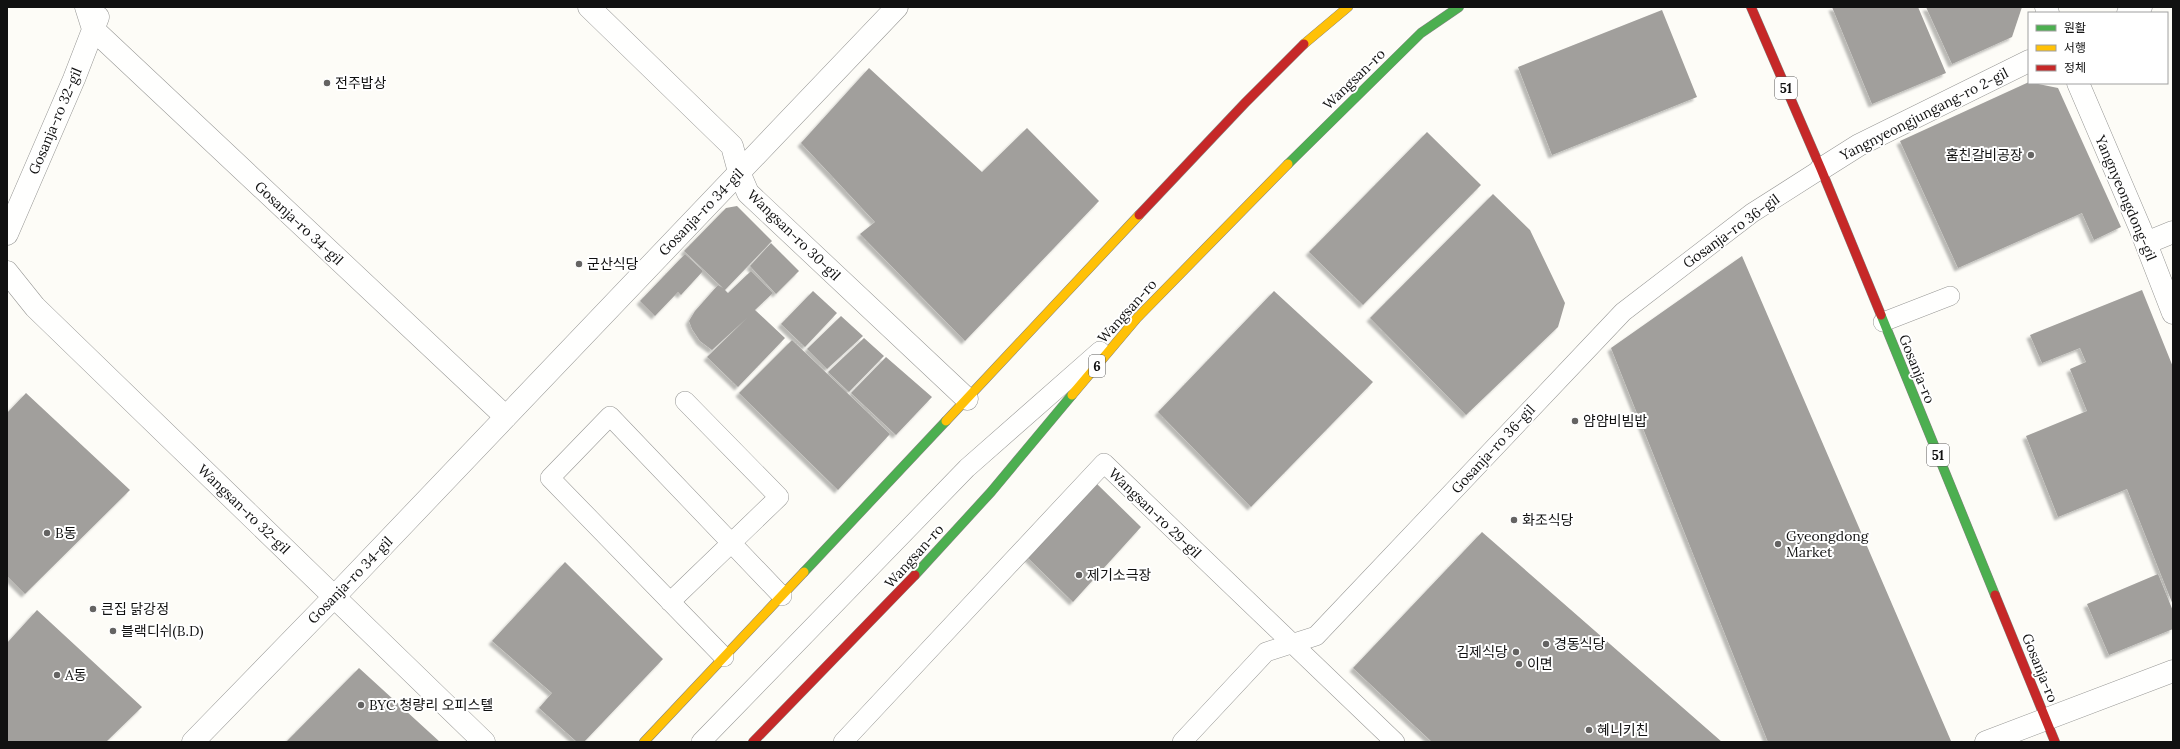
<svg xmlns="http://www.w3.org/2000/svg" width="2180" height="749" font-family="Lora,'Noto Sans KR',serif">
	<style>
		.building { fill: #a19f9c; filter: url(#shadow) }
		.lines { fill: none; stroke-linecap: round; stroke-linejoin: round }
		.lane-casing { stroke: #979795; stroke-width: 20 }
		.street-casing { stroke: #979795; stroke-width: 23 }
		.fast-casing { stroke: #858482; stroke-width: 10 }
		.slow-casing { stroke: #858482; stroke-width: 10 }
		.jam-casing { stroke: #858482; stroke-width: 10 }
		.lane { stroke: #fffffe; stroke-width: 19 }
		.street { stroke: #fffffe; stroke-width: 22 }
		.fast { stroke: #4caf50; stroke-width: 9 }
		.slow { stroke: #ffc107; stroke-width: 9 }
		.jam { stroke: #c62828; stroke-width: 9 }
		.poi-dot { fill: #646362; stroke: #fff; stroke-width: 1.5 }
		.labels { text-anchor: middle; stroke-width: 4; stroke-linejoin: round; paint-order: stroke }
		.shield { fill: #fff; stroke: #585858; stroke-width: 1 }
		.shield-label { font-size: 13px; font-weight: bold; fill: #111 }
		.street-label { font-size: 14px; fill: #111; stroke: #fff }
		.poi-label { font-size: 14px; fill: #111; stroke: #fff; text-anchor: start }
	</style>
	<defs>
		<filter id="shadow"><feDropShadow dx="-3.5" dy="3.5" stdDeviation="1" flood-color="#0004"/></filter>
	</defs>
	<rect width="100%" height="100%" fill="#fdfcf7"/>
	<!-- building -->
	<path class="building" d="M1832 7H1918L1946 73 1872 104Z
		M1926 7H2022L2012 37 1952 64Z
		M1662 10 1697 97 1552 155 1518 67Z
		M869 68 982 172 1027 128 1099 201 965 341 860 234 875 222 801 143Z
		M2029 82 2058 88 2121 227 2094 240 2082 213 1958 268 1900 141Z
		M1427 132 1481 185 1363 305 1309 252Z
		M1493 194 1530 230 1565 303 1558 327 1466 415 1370 318Z
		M737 206 772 241 725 290 728 293 751 271 773 293 755 310 785 338 738 387 707 357 747 318 712 350 700 341 692 329 689 321 695 311 718 285 723 288 684 251 726 208Z
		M771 243 799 271 776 294 750 266Z
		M685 254 703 271 681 295 678 292 655 316 640 301Z
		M1742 256 1951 741 1768 742 1611 348Z
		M2142 290 2173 367V605L2127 489 2058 517 2026 436 2087 411 2070 369 2086 362 2080 348 2042 363 2030 335Z
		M813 291 837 313 805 347 781 324Z
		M1274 291 1373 382 1251 507 1158 412Z
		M841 316 863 336 827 369 807 349Z
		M864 338 884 356 849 392 828 372Z
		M792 340 890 434 838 490 739 393Z
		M886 357 932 397 896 435 851 393Z
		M26 393 130 490 25 594 7 576V413Z
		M1096 483 1141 527 1073 602 1027 557Z
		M1482 532 1722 742H1432L1353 668Z
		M565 562 663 659 584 742H577L539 708 552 693 492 641Z
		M2158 574 2173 611V629L2109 655 2087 604Z
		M37 610 142 707 106 742H7V643Z
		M359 668 440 742H286Z"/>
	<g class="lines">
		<!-- lane casing -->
		<g class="lane-casing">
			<path id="lane" d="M1883 322 1950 296
				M670 602 779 497 685 401
				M724 657 550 478 610 416 782 596
				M701 742 967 468 1100 351
				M843 742 1104 463 1395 742
				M1182 742 1266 652 1316 636 1623 312 1752 213 1821 169"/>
		</g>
		<!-- street casing -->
		<g class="street-casing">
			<path id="street" d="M86 7 93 29 506 417
				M589 7 732 146 739 172 748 193 967 399
				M2046 7 2048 13
				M2128 13 2141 7
				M2078 83 2140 228 2173 313
				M1821 169 1859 145 2029 61
				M7 234 74 79 98 17
				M2146 243 2173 232
				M7 272 35 307 484 742
				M193 742 335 596 897 7
				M1986 742 2173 671"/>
		</g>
		<!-- fast casing -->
		<g class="fast-casing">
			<path id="fast" d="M1288 164 1421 33 1459 7
				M1881 315 1995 595
				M804 572 946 421
				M915 575 991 492 1072 395"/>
		</g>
		<!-- slow casing -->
		<g class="slow-casing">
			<path id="slow" d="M1304 44 1348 7
				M1072 395 1137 318 1288 164
				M946 421 1139 215
				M644 742 804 572"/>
		</g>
		<!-- jam casing -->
		<g class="jam-casing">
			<path id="jam" d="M1751 7 1821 169 1881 315
				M1139 215 1245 103 1304 44
				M1995 595 2055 742
				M753 742 915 575"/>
		</g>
		<!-- lane -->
		<use href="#lane" class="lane"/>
		<!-- street -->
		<use href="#street" class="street"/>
		<!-- fast -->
		<use href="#fast" class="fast"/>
		<!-- slow -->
		<use href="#slow" class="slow"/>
		<!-- jam -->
		<use href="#jam" class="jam"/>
	</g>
	<!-- markers -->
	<g class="poi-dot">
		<circle cx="327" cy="83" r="4"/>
		<circle cx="2031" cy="155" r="4"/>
		<circle cx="579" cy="264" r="4"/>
		<circle cx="1575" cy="421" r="4"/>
		<circle cx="1514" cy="520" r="4"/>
		<circle cx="47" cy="533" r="4"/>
		<circle cx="1778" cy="544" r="4"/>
		<circle cx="1079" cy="575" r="4"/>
		<circle cx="93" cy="609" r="4"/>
		<circle cx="113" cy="631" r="4"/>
		<circle cx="1546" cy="644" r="4"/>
		<circle cx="1516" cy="652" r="4"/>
		<circle cx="1519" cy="664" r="4"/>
		<circle cx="57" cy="675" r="4"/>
		<circle cx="361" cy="705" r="4"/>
		<circle cx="1589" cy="730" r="4"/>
	</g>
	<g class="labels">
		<!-- shield labels -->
		<g class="shield">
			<rect x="1775" y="77" width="22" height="22" rx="3"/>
			<rect x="1089" y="355" width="16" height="22" rx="3"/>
			<rect x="1927" y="444" width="22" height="22" rx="3"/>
		</g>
		<g class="shield-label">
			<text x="1786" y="93">51</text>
			<text x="1097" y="371">6</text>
			<text x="1938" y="460">51</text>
		</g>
		<!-- street labels -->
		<g class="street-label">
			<text transform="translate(1354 79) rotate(-44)" y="5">Wangsan-ro</text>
			<text transform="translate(1924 114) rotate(-27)" y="5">Yangnyeongjungang-ro 2-gil</text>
			<text transform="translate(55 121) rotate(-67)" y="5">Gosanja-ro 32-gil</text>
			<text transform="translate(2126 198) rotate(67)" y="5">Yangnyeongdong-gil</text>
			<text transform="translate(701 212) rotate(-46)" y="5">Gosanja-ro 34-gil</text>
			<text transform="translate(299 223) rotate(43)" y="5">Gosanja-ro 34-gil</text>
			<text transform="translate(1731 231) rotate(-36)" y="5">Gosanja-ro 36-gil</text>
			<text transform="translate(794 235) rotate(44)" y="5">Wangsan-ro 30-gil</text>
			<text transform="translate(1127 311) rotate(-48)" y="5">Wangsan-ro</text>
			<text transform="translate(1917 369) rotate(68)" y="5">Gosanja-ro</text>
			<text transform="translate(1493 449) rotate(-47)" y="5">Gosanja-ro 36-gil</text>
			<text transform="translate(244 509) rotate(44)" y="5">Wangsan-ro 32-gil</text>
			<text transform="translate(1155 513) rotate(44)" y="5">Wangsan-ro 29-gil</text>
			<text transform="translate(914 556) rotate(-48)" y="5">Wangsan-ro</text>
			<text transform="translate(350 580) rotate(-46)" y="5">Gosanja-ro 34-gil</text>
			<text transform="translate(2040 668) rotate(68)" y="5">Gosanja-ro</text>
		</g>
		<!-- poi labels -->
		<g class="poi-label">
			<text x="335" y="88">전주밥상</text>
			<text x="2023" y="160" text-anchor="end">훔친갈비공장</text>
			<text x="587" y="269">군산식당</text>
			<text x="1583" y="426">얌얌비빔밥</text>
			<text x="1522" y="525">화조식당</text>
			<text x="55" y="538">B동</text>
			<text x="1786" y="541">Gyeongdong<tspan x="1786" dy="16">Market</tspan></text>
			<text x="1087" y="580">제기소극장</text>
			<text x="101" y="614">큰집 닭강정</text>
			<text x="121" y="636">블랙디쉬(B.D)</text>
			<text x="1554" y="649">경동식당</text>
			<text x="1508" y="657" text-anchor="end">김제식당</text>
			<text x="1527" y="669">이면</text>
			<text x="65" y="680">A동</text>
			<text x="369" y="710">BYC 청량리 오피스텔</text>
			<text x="1597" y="735">혜니키친</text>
		</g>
	</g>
	<!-- border -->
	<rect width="2180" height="749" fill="none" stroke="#111111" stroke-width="16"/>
	<!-- legend -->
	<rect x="2028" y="12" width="140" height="72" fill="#ffffff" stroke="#a0a0a0"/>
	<rect x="2036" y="25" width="20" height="6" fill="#4caf50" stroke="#a0a0a0"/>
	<text x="2064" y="32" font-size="12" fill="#111111">원활</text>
	<rect x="2036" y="45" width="20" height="6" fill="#ffc107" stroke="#a0a0a0"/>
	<text x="2064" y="52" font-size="12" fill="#111111">서행</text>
	<rect x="2036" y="65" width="20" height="6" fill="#c62828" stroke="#a0a0a0"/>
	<text x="2064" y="72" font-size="12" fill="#111111">정체</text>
</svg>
